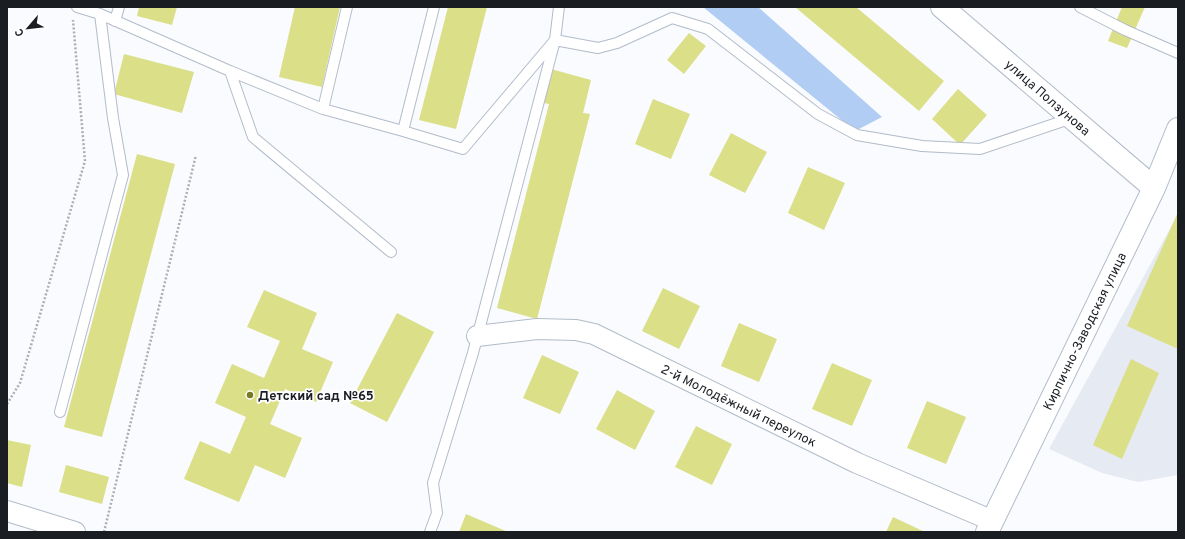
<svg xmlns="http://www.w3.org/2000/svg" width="1185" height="539" font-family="Overpass,sans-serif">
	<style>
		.built { fill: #e6ebf3 }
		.green { fill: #b1cdf3 }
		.building { fill: #dadf88 }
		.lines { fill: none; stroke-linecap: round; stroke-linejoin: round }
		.lane-casing { stroke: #b2bcc9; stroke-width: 12 }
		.street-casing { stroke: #b2bcc9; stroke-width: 22 }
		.secondary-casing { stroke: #b2bcc9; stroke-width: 24 }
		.path { stroke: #adafb3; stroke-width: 2.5; stroke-dasharray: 2 2; stroke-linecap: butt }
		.lane { stroke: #fff; stroke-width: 10 }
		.street { stroke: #fff; stroke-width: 20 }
		.secondary { stroke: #fff; stroke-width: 22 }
		.poi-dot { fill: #777a22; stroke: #fff; stroke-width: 1.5 }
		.labels { text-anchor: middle; stroke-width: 3.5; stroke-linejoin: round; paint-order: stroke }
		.street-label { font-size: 13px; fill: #1a1e23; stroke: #fff }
		.poi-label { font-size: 13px; font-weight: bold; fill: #1a1e23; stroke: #fff; text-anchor: start }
	</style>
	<rect width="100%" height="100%" fill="#f9fbfe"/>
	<!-- built -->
	<path class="built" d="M1178 214V475L1138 482 1102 473 1049 449Z"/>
	<!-- green -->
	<path class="green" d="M703 7H758L882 117 855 131Z"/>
	<!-- building -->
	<path class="building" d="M139 7H177L172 25 137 16Z
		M295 7H340L322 87 279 77Z
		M448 7H487L456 129 419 120Z
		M795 7H856L944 81 919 111Z
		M1122 7H1145L1127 48 1108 41Z
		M689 33 706 46 684 74 667 60Z
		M124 54 194 72 182 113 114 94Z
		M551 69 591 80 583 113 590 114 537 319 497 308 549 104 543 103Z
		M958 89 987 115 960 145 932 119Z
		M653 99 690 114 671 159 635 144Z
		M731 133 767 152 745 193 709 175Z
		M137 154 175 164 102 437 64 427Z
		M808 167 845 183 824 230 788 213Z
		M1178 212V349L1127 326Z
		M663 288 700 306 679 349 642 331Z
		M264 290 317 313 302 349 333 362 316 402 285 389 270 424 302 438 285 478 255 465 239 502 184 479 200 441 230 454 246 417 215 403 232 364 264 378 280 341 247 327Z
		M397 313 434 332 387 422 350 403Z
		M739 323 777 339 759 382 721 366Z
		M542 355 579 372 560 414 523 398Z
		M1131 359 1159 373 1122 459 1093 445Z
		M832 363 872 380 852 426 812 409Z
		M617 390 655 411 635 450 596 429Z
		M927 401 966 417 946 464 907 448Z
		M696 426 732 444 712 485 675 467Z
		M7 440 31 445 22 487 7 483Z
		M66 465 109 477 102 504 59 492Z
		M466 514 508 532H459Z
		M893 517 925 532H886Z"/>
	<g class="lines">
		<!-- lane casing -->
		<g class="lane-casing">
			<path id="lane" d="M77 7 100 14 230 71 253 137 391 252
				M1080 7 1125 30 1178 53
				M115 21 119 7
				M230 71 323 109 347 7
				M323 109 403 131 463 149 555 40 598 48 617 43 672 18 708 29 818 114 857 135 922 146 980 149 1072 118
				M403 131 434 7
				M60 412 123 175 113 118 100 14
				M430 532 437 513 433 483 473 353 555 40 559 7"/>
		</g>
		<!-- street casing -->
		<g class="street-casing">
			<path id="street" d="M477 336 537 329 576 330 594 334 857 463 993 521
				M7 511 75 532"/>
		</g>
		<!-- secondary casing -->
		<g class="secondary-casing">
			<path id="secondary" d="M942 7 1154 188
				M987 532 1154 188 1178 129"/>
		</g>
		<!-- path -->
		<path class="path" d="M7 404 20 383 85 161 73 20
			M104 532 196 155"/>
		<!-- lane -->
		<use href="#lane" class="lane"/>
		<!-- street -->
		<use href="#street" class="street"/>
		<!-- secondary -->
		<use href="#secondary" class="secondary"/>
	</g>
	<!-- markers -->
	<circle class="poi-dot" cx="250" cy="395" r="4"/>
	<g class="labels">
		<!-- street labels -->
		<g class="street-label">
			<text transform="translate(1048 97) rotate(41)" y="5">улица Ползунова</text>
			<text transform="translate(1084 331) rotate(-64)" y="5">Кирпично-Заводская улица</text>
			<text transform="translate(739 405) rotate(26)" y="5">2-й Молодёжный переулок</text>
		</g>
		<!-- poi labels -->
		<g class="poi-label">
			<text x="258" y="400">Детский сад №65</text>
		</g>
	</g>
	<!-- border -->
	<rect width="1185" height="539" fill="none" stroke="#1a1e23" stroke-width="16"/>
	<!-- north arrow -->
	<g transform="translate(28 28) rotate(242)" stroke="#ffffff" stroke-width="3" paint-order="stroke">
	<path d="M0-3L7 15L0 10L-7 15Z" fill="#1a1e23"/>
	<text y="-6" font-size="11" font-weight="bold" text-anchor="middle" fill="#1a1e23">С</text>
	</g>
</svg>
